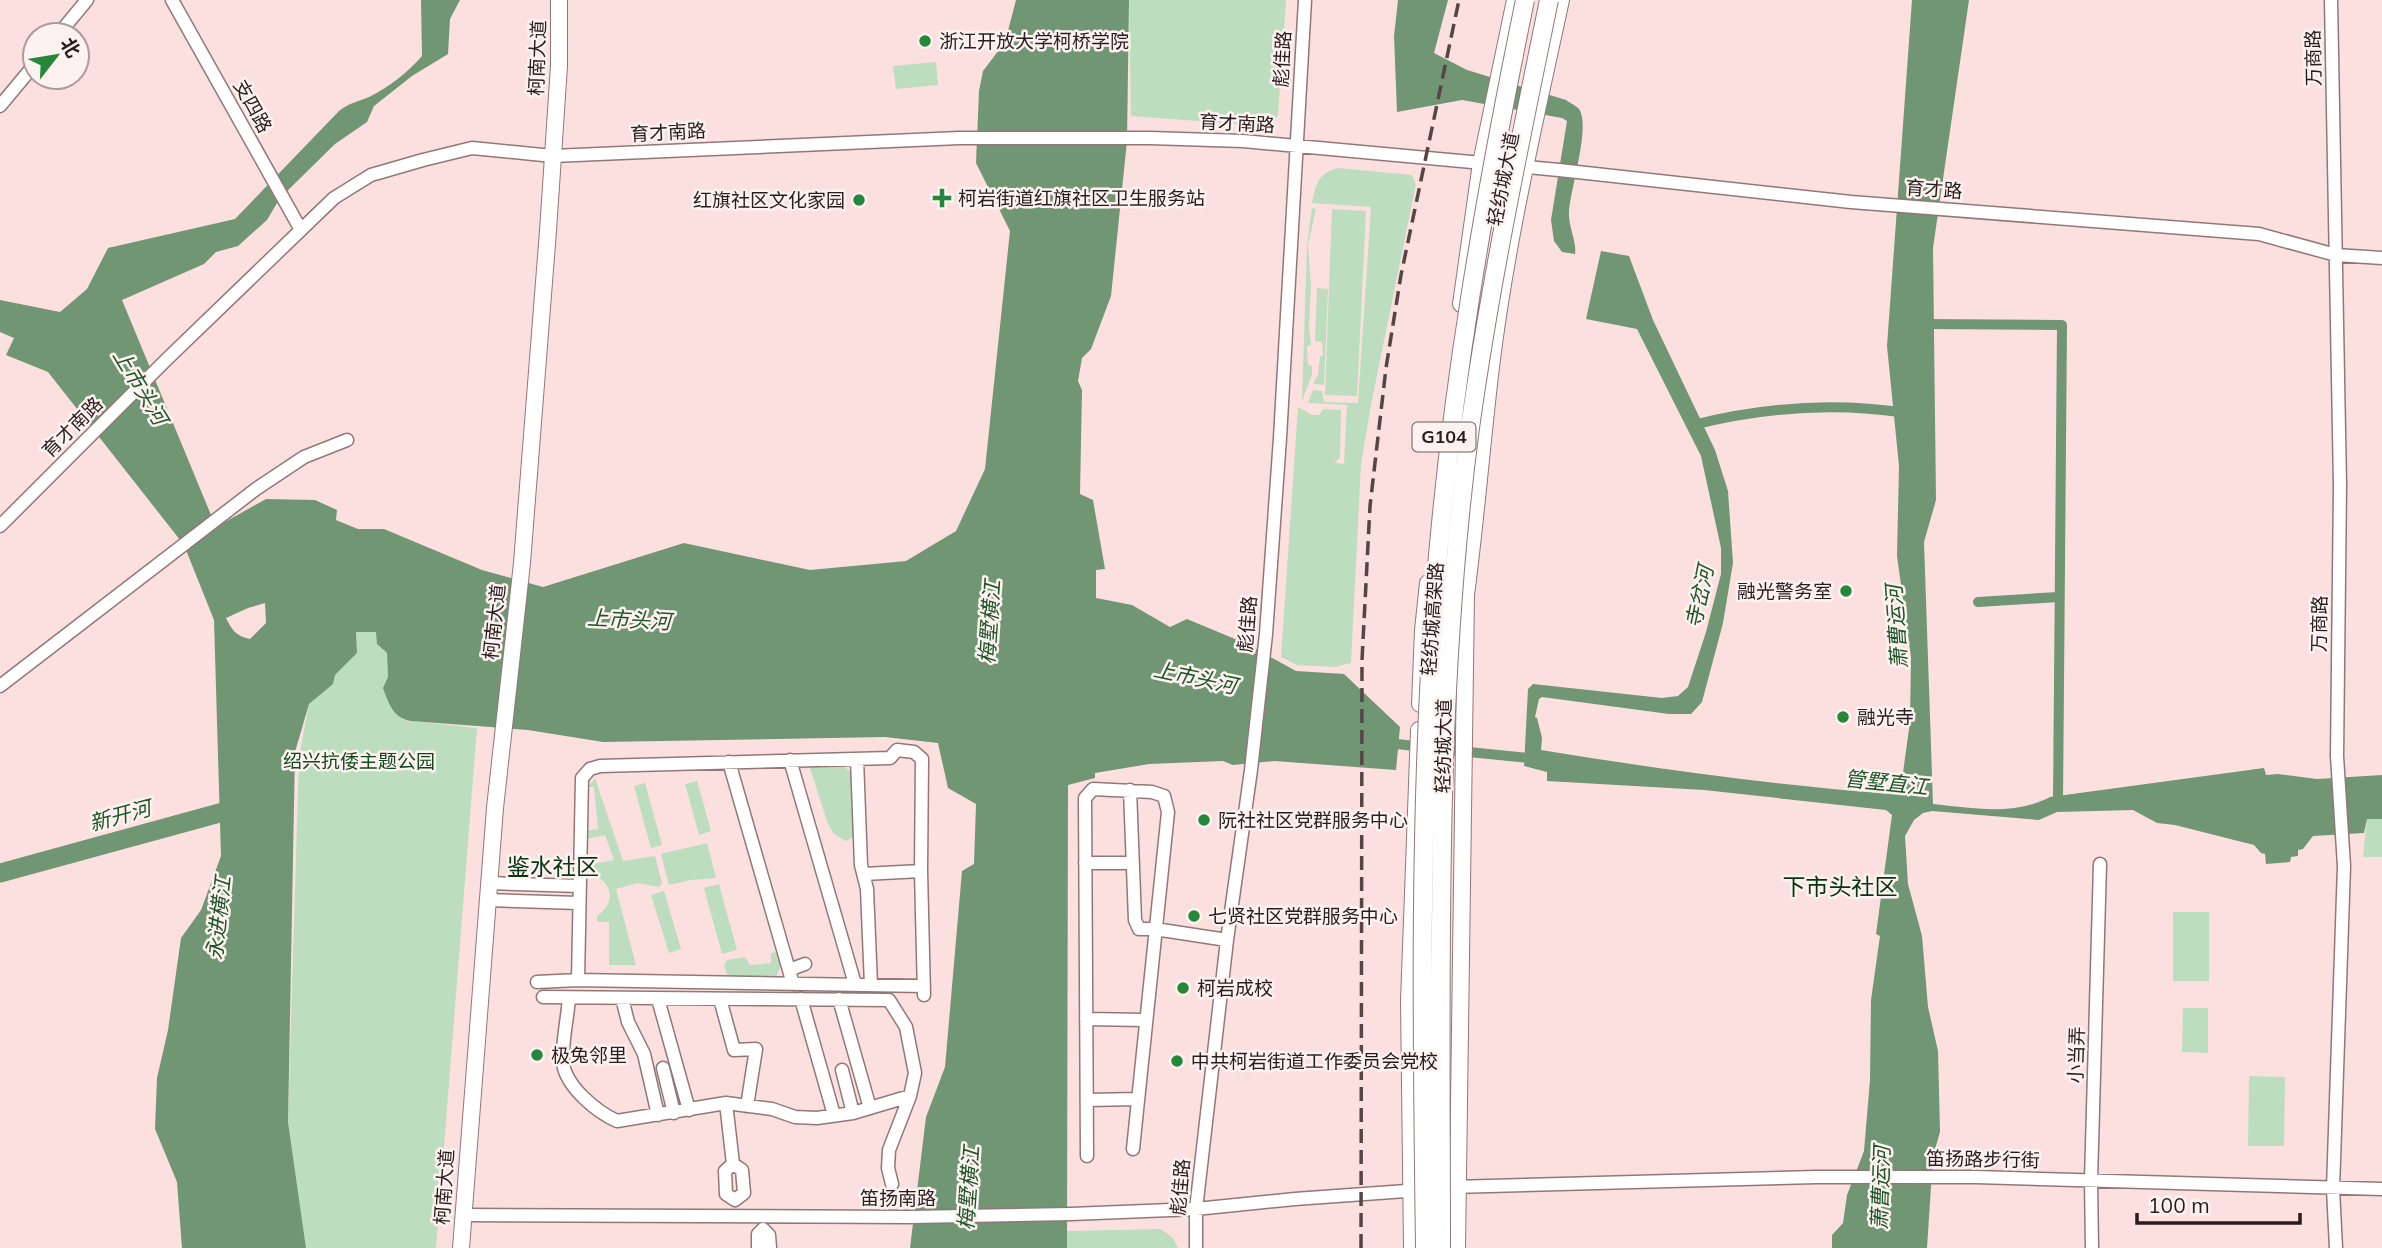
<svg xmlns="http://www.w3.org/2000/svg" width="2382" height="1248" font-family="Mulish,'Noto Sans SC',sans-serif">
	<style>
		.green { fill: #bcddbe }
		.water { fill: #709673; fill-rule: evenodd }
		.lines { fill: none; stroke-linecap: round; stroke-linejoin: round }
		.canal { stroke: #709673; stroke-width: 10 }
		.river { stroke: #709673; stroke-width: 19 }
		.minor-casing { stroke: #917877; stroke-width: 15 }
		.major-casing { stroke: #917877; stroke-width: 18 }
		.minor { stroke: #fff; stroke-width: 12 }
		.major { stroke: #fff; stroke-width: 16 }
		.rail { stroke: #544645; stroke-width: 3.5; stroke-dasharray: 14 7; stroke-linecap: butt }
		.highway-bridge-casing { stroke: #917877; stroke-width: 20; stroke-linecap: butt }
		.highway-bridge { stroke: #fff; stroke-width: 18 }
		.poi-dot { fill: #25873a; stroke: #fef2f1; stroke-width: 2.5 }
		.labels { text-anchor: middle; stroke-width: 5; stroke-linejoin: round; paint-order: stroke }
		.shield { fill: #fef2f1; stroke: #685d5c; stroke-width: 2 }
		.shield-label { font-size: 18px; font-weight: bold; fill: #271d1c }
		.poi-label { font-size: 19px; fill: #271d1c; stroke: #fef2f1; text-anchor: start }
		.street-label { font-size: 19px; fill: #271d1c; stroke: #fef2f1 }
		.park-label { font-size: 19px; fill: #0f4a1c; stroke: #fef2f1 }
		.water-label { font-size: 21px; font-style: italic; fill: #1d5527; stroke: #fef2f1 }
		.quarter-label { font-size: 23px; fill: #053510; stroke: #fef2f1 }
	</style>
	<rect width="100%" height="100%" fill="#fce0df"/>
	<!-- green -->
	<path class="green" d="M1129 0H1286L1278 115 1274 123 1267 126 1131 116Z
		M936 62 938 85 896 89 893 66Z
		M1338 168 1412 175 1416 184 1371 405 1361 464 1351 663 1335 667 1297 665 1281 657 1298 407 1312 415H1319L1323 409 1341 410 1340 457 1335 463 1344 464 1347 405 1308 403 1313 390 1322 391 1324 402 1358 403 1371 207 1312 203C1317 183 1316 175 1338 168Z
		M1312 208 1316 209 1308 245 1311 285 1309 326 1311 345 1307 346 1308 365 1312 366V374L1302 401 1307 245Z
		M1332 209 1366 211 1357 396 1325 395Z
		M1317 288 1328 289 1324 385 1313 384 1318 375 1320 356H1323L1322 342 1315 341Z
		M377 631V644L387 653 388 677 403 720 477 728 436 1248H306L288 1122 299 757 309 704 332 684 335 675 357 653 356 632Z
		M808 762 840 763 853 774 855 836 846 841 834 834 828 824Z
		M595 778 623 861 655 856 662 883 659 887 637 883 616 889 636 965H609V922H597V916C619 901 611 878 586 873L587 865 614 860 605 835 586 839V831L598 829 594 787H588Z
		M697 781 711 831 699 835 685 784Z
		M645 783 662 845 651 848 634 786Z
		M2367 819H2382V857H2363Z
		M707 843 716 878 691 880 669 885 661 854Z
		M719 884 737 950 722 954 704 888Z
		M664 891 681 949 669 953 651 895Z
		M2173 912H2209V981H2173Z
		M778 952 783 961 776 977H728L724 965 727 960 745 957 750 965 771 963V953Z
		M2183 1008H2208V1053L2182 1052Z
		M2249 1076 2285 1077 2284 1146H2248Z
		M1161 1229 1173 1238 1178 1248H1067L1066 1231Z"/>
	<!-- water -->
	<path class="water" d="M421 0H460L450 19 448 54 412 76 374 106 367 122 335 144 280 198 267 220 238 246 216 252 204 264 122 300 216 527 266 499 315 500 337 510 336 520 358 529H384L482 570 543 587 684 543 810 570 906 561 956 531 985 469 1010 231 976 163 979 91 983 71 1005 42 1016 0H1129L1127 141 1111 296 1091 349 1082 358 1078 381 1082 390 1080 494 1093 500 1105 569 1096 570V598L1132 605 1170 627 1187 619 1247 644 1296 671 1344 674 1400 727 1396 770 1274 761 1233 765 1223 761 1149 764 1095 773V778L1068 785 1067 1248H910L926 1117 945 1067 962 871 974 864 976 804 948 788 938 743 885 737 603 742 528 730 411 721C393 718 389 704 383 688L388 677 387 653 377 644 376 632H356L357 653 335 675 333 684 309 704 295 752 288 1122 306 1248H182L177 1182 155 1129 157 1078 168 1030 181 938 201 910 221 856 214 620 184 545 48 372 6 355 14 338 0 332V300L60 312 87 289 108 248 235 219 339 111C349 103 357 102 369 97 388 88 408 72 422 56ZM265 603 266 623 250 639C236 636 232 630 226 618L248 608Z
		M1398 0H1448L1434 53 1467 70 1566 100C1570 103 1577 106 1579 109 1591 126 1570 190 1569 212 1568 226 1577 242 1575 254L1562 252 1554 241 1551 220 1567 121 1562 118 1462 100 1397 112 1394 36Z
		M1912 0H1969L1933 248 1936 500 1924 542 1933 804C1972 808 2014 816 2050 797L2264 768 2266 775 2278 774 2317 779 2382 775V819H2367L2364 833 2313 836 2303 849 2298 850V856L2291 857 2290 862 2266 864 2265 854 2261 853 2254 845 2175 825 2157 823 2133 810 2057 812 2039 820 1932 811 1923 813 1914 820 1905 836 1908 884 1922 936 1928 1007 1938 1051 1940 1132 1933 1156 1927 1248H1832V1235L1843 1223 1847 1195 1864 1151 1870 1080 1871 1000 1880 936 1876 934 1892 815 1886 810 1704 790 1547 781V772L1524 766 1528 689 1533 684 1662 698 1678 696 1688 687 1706 632 1721 574V548L1701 456 1637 329 1586 319 1601 251 1629 256 1653 320 1715 450 1728 491 1733 563 1723 623 1702 702 1691 714H1669L1542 697 1539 699 1535 717 1537 718 1542 738 1541 750C1658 769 1774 785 1892 794L1897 792 1901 787 1910 722 1911 657 1897 556 1899 466 1887 346Z"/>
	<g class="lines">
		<!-- canal -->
		<path class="canal" d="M1923 324 2062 325 2058 802
			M1693 425C1764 407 1833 402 1906 413
			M1978 602 2058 597
			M1388 743 1423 747
			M1439 749 1538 759"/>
		<!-- river -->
		<path class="river" d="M0 873 245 806"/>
		<!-- minor casing -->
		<g class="minor-casing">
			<path id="minor" d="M172 0 301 230
				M2331 0 2340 485 2337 756 2344 866 2333 1189 2336 1248
				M58 35 87 0
				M0 106 35 64
				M0 526 166 360 334 198 371 175 423 160 472 148 553 156 959 138H1150L1243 141 1559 170 1851 202 2259 234 2336 255 2382 258
				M0 686 256 489 304 457 347 440
				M857 759 861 865 867 889 871 985
				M790 760 855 984
				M729 762 793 984
				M1130 790 1135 920 1139 929H1155L1227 940
				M1085 863H1133
				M864 874 921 871
				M489 883 579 886
				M488 900 578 903
				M789 970 805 964
				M578 980 582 778 590 769 600 766 890 758 897 750 914 752 922 759 921 871 924 995
				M537 982 578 980 924 986
				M543 997 889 1000 906 1027 915 1073 910 1096 889 1150 888 1168 892 1184
				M569 998C568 1015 561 1048 563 1063 566 1087 597 1112 617 1121L726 1103 772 1109 795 1117 817 1118 853 1113 910 1096
				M622 998 628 1022 644 1054 658 1115
				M658 999 689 1110
				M720 999 734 1050 756 1049 747 1106
				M801 999 834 1115
				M839 999 870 1108
				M1086 1019 1145 1020
				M663 1068 674 1113
				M842 1070 853 1113
				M1087 1100 1138 1099
				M726 1103 733 1164
				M1087 1156 1085 798 1093 789 1152 792 1164 796 1168 812 1133 1149
				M733 1164 742 1170 744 1193 735 1200 726 1194 725 1171Z
				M1452 1187 1816 1177H1976L2382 1189
				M463 1215 911 1217 1071 1214 1196 1209 1295 1199 1420 1190
				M758 1248V1234L763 1229 769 1235 770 1248
				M1196 1248V1209L1227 940 1251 770 1266 634 1280 438 1305 0
				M2092 1248 2091 1180 2100 864"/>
		</g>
		<!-- major casing -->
		<g class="major-casing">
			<path id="major" d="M1461 304 1481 163 1515 0
				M1420 704 1423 630 1428 583
				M461 1248 495 808 522 563 548 231 559 66V0
				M1412 1248 1409 1001 1419 730
				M1457 1248 1466 595C1476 519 1482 442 1491 367 1506 243 1535 121 1561 0"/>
		</g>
		<!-- minor -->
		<use href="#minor" class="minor"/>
		<!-- major -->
		<use href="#major" class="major"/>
		<!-- rail -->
		<path class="rail" d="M1361 1248 1362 660 1370 506 1386 368 1401 275 1459 0"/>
		<!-- highway-bridge casing -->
		<g class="highway-bridge-casing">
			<path id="highway-bridge" d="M1425 1248C1422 1029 1419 810 1435 592 1450 393 1485 195 1525 0
				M1441 1248C1441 975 1434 700 1470 428 1490 284 1520 142 1549 0"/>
		</g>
		<!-- highway-bridge -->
		<use href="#highway-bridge" class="highway-bridge"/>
	</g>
	<!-- markers -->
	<g class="poi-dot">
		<circle cx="925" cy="41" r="7"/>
		<path d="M938.5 187.5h7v7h7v7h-7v7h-7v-7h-7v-7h7z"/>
		<circle cx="859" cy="200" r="7"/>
		<circle cx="1846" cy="591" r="7"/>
		<circle cx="1843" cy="717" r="7"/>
		<circle cx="1204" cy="820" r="7"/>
		<circle cx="1194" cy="916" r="7"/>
		<circle cx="1183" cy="988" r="7"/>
		<circle cx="537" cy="1055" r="7"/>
		<circle cx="1177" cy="1061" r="7"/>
	</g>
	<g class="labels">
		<!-- shield labels -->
		<rect class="shield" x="1412.5" y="422.5" width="63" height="29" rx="5"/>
		<g class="shield-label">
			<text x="1444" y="443">G104</text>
		</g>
		<!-- poi labels -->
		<g class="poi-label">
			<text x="939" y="48">浙江开放大学柯桥学院</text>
			<text x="958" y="205">柯岩街道红旗社区卫生服务站</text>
			<text x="845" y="207" text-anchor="end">红旗社区文化家园</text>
			<text x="1832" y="598" text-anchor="end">融光警务室</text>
			<text x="1857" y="724">融光寺</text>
			<text x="1218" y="827">阮社社区党群服务中心</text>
			<text x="1208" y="923">七贤社区党群服务中心</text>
			<text x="1197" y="995">柯岩成校</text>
			<text x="551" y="1062">极兔邻里</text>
			<text x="1191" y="1068">中共柯岩街道工作委员会党校</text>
		</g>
		<!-- street labels -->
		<g class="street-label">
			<text transform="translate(537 58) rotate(-88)" y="7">柯南大道</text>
			<text transform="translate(2313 58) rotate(-91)" y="7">万商路</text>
			<text transform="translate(1282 59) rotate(-87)" y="7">彪佳路</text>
			<text transform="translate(253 106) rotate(61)" y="7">支四路</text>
			<text transform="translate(1237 123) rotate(3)" y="7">育才南路</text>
			<text transform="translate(668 132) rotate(-3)" y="7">育才南路</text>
			<text transform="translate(1503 179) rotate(-79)" y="7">轻纺城大道</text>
			<text transform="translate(1934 189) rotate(4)" y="7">育才路</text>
			<text transform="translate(72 427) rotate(-45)" y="7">育才南路</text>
			<text transform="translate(1432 619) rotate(-86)" y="7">轻纺城高架路</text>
			<text transform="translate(494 622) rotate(-84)" y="7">柯南大道</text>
			<text transform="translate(1247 624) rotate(-85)" y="7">彪佳路</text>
			<text transform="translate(2319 624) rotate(-89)" y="7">万商路</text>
			<text transform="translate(1443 746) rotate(-89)" y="7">轻纺城大道</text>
			<text transform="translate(2076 1055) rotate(-88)" y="7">小当弄</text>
			<text transform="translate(1983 1159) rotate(1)" y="7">笛扬路步行街</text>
			<text transform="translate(444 1187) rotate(-86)" y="7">柯南大道</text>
			<text transform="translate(1180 1187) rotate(-85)" y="7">彪佳路</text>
			<text x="898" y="1205">笛扬南路</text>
		</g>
		<!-- park labels -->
		<g class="park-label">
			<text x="359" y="768">绍兴抗倭主题公园</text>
		</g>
		<!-- water labels -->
		<g class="water-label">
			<text transform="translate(140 387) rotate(59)" y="7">上市头河</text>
			<text transform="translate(1700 597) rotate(-78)" y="7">寺岔河</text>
			<text transform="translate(629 620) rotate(3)" y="7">上市头河</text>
			<text transform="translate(990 622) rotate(-86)" y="7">梅墅横江</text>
			<text transform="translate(1897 627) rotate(-94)" y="7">萧曹运河</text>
			<text transform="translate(1195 678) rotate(12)" y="7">上市头河</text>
			<text transform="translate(1886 783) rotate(6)" y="7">管墅直江</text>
			<text transform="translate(120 816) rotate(-15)" y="7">新开河</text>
			<text transform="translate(219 918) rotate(-84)" y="7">永进横江</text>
			<text transform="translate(969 1188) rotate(-86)" y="7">梅墅横江</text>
			<text transform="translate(1881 1188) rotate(-88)" y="7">萧曹运河</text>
		</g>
		<!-- quarter labels -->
		<g class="quarter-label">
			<text x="553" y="875">鉴水社区</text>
			<text x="1840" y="895">下市头社区</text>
		</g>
	</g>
	<!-- north arrow -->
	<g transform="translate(56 56) rotate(59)"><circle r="33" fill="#fef2f1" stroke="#a89d9c" stroke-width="2"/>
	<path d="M0-5L12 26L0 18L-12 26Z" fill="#25873a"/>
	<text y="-10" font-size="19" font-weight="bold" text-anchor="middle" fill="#271d1c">北</text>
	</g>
	<!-- scale -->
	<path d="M2137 1213v10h163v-10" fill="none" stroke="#271d1c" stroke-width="3.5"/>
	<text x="2148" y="1213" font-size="21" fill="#271d1c" stroke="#fef2f1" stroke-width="5" paint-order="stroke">100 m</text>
</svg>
